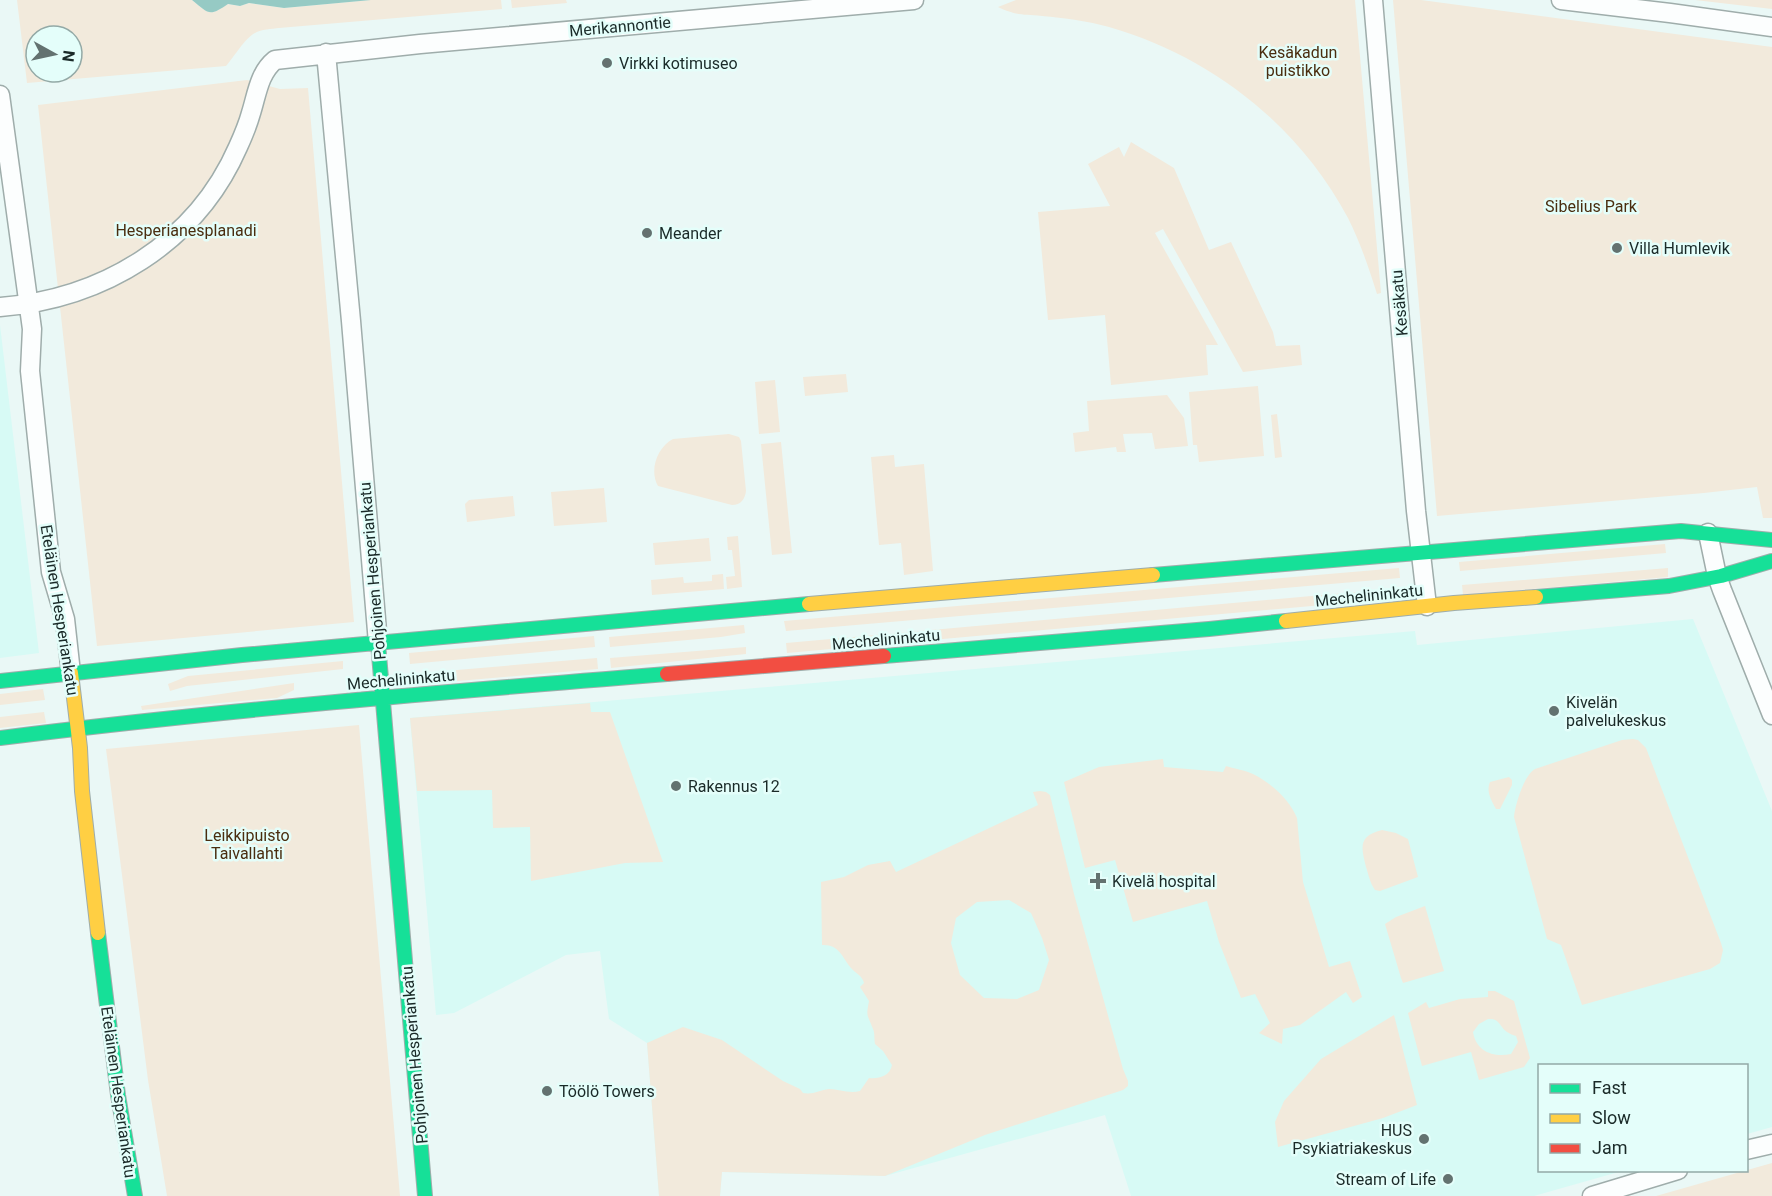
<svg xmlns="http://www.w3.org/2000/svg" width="1772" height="1196" font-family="Roboto,sans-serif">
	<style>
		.built { fill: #d7faf5 }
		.green { fill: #f2eadc; fill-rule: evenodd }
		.water { fill: #96cac4 }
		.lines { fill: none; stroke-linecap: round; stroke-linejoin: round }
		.street-casing { stroke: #9fadab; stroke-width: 21 }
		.fast-casing { stroke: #9fadab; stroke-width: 16 }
		.slow-casing { stroke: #9fadab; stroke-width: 16 }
		.jam-casing { stroke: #9fadab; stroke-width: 16 }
		.street { stroke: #fcfefe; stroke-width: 18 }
		.fast { stroke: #16e098; stroke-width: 14 }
		.slow { stroke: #ffcf43; stroke-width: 14 }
		.jam { stroke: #f24e42; stroke-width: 14 }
		.poi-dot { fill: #637270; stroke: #e4fefa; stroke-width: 2 }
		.labels { text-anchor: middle; stroke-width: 5; stroke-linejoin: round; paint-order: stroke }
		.street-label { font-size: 16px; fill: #1a2a28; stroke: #e4fefa }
		.park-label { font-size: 16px; fill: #4a2d0f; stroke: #e4fefa }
		.poi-label { font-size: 16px; fill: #1a2a28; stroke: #e4fefa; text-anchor: start }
	</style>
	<rect width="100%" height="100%" fill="#eaf8f6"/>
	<!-- built -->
	<path class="built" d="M0 325 39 653 0 658Z
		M1693 619 1772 811V1127L1747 1134 1746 1066H1540V1170L1622 1171 1534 1196H1131L1105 1115 885 1176 722 1172 720 1196H659L647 1043 609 1019 600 951 566 955 454 1013 436 1015 410 718 1415 631 1417 645Z"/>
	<!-- green -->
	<path class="green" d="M17 0H192C209 14 210 17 227 4L240 6 249 3 284 8 370 0H501L502 9 279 28C272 29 261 29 255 33 245 38 234 57 226 66L27 83ZM36 36H72V72H36Z
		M511 0H566L567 3 512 8Z
		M1016 0H1355L1381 293 1377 294C1369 268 1360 242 1348 218 1298 124 1210 56 1109 27 1088 21 1064 18 1042 16 1022 14 1017 16 998 7Z
		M1393 0H1421L1772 47V518H1763L1757 487 1704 493 1437 516Z
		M1695 0H1772V9Z
		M247 80 280 89 308 88 354 622 97 646 38 105Z
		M1131 142 1174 168 1209 250 1231 242 1273 332 1276 346 1300 345 1302 365 1243 372 1163 229 1155 233 1218 345H1206L1208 375 1111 385 1105 315 1048 320 1038 212 1110 206 1088 164 1119 147 1124 157Z
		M846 374 848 392 805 396 803 377Z
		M775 380 780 432 759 434 755 382Z
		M1258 386 1264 456 1199 462 1197 445H1193L1189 392Z
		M1167 395 1184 418 1188 446 1155 449 1152 433 1123 434 1126 452H1117L1116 447 1075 452 1073 433 1089 431 1087 401Z
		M1277 414 1282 457 1275 458 1271 415Z
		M729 434 739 437 741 441 746 491C745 499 741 505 732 505L658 486C649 471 657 447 673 439Z
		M781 442 792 553 772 555 761 444Z
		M894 455 895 467 924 464 933 571 904 575 901 543 879 545 871 457Z
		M604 488 607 522 554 526 551 492Z
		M513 496 515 516 467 522 465 504 469 500Z
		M738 536 742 587 727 589 726 577 735 576 732 550H728L727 537Z
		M709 538 711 561 655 565 653 543Z
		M1665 544 1666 553 1460 571 1459 562Z
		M1399 568 1400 578 786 631 784 621Z
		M1668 568V577L1463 595 1462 585Z
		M723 574 724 589 652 595 651 580 683 577 684 583 712 581V575Z
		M1400 588 1401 598 787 653 786 643Z
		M744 625 745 633 721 637 610 647 609 637Z
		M594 636 595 647 410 664 409 653Z
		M746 647V654L611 668 610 658Z
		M597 658 598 669 412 685 410 674Z
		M343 661V669L187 686 170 691 168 684 188 676Z
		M294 683V690L277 698 142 710 141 706Z
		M43 689 45 700 0 705V694Z
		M590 703 591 712H610L663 862 625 863 531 881 530 827 493 828 492 790 417 791 410 718Z
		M44 712 46 723 0 728V717Z
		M359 725 400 1196H167L148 1080 106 749Z
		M1633 739 1638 740 1646 748 1721 943 1723 950 1720 963 1710 969 1582 1005 1561 945 1547 939 1514 817C1515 805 1524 775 1535 769L1622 740Z
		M1163 759 1164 767 1223 772 1226 766C1235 769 1245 770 1253 774 1271 783 1290 800 1297 818L1303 882 1329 967 1350 961 1362 997 1353 1003 1346 992 1300 1025 1283 1029 1282 1044 1259 1033 1270 1023 1255 994 1241 998 1219 942 1207 901 1133 922 1115 860 1085 868 1064 782 1099 767Z
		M1509 777 1512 780V785L1500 809H1496C1491 800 1486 791 1490 782Z
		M1040 791 1046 792 1050 795 1074 894 1123 1069 1128 1081V1086L1123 1090 985 1135 885 1176 722 1172 720 1196H659L647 1043 683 1027 722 1040 783 1081 800 1089 803 1093C813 1095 820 1090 829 1089 839 1089 849 1094 860 1091L869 1078C879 1079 890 1076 892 1065L883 1051 875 1044C874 1039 875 1033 873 1029 867 1013 866 1018 869 1001L860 987 864 983C862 975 856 974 851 968 842 957 839 944 822 945L821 882 844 877 868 865 890 861 896 872 1038 805 1033 792ZM1009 900 1031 913 1042 938 1049 960 1039 990 1017 999 984 998 960 975 951 943 956 918 977 902Z
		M1382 830 1396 833 1408 839 1418 877 1380 891 1375 890C1370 883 1369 876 1366 867 1361 847 1358 836 1382 830Z
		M1425 906 1444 971 1403 983 1401 978 1385 924 1396 917Z
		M1488 991H1495L1514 1001 1530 1058 1524 1067 1479 1080 1471 1052 1422 1066 1408 1013 1426 1002 1429 1008 1460 999 1488 997ZM1488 1019C1500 1018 1499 1026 1507 1032 1510 1034 1513 1035 1516 1036L1518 1042 1511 1054C1493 1058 1476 1051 1473 1032L1479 1024Z
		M1394 1015 1417 1105 1383 1118 1278 1147 1275 1122 1284 1101 1321 1059Z
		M1772 1163V1196H1656Z"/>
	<!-- water -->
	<path class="water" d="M192 0H371L284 8 249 3 240 6 228 4C209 17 209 14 192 0Z"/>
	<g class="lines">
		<!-- street casing -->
		<g class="street-casing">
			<path id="street" d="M1373 0 1416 511 1427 606
				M1561 0 1670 13 1772 27
				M326 53 351 321 378 643
				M0 95 32 329 30 371 51 572 65 619 71 673
				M0 307C103 299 196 243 238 147 243 136 248 124 251 113 257 94 259 73 275 60L420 44 914 0
				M1708 533 1717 576 1722 590 1772 715
				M1746 1150 1772 1144
				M1592 1196 1678 1170"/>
		</g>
		<!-- fast casing -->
		<g class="fast-casing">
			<path id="fast" d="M1153 575 1681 531 1772 540
				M1536 597 1669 586 1721 576 1772 561
				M378 643 425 1196
				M884 656 1209 629 1286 621
				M0 681 242 655 809 604
				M0 738C222 710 444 692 667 674
				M98 933 118 1095 135 1196"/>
		</g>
		<!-- slow casing -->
		<g class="slow-casing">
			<path id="slow" d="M809 604 1153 575
				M1286 621 1454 603 1536 597
				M71 673 80 748 82 791 98 933"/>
		</g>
		<!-- jam casing -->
		<g class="jam-casing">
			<path id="jam" d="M667 674 884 656"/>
		</g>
		<!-- street -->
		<use href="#street" class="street"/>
		<!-- fast -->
		<use href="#fast" class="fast"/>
		<!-- slow -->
		<use href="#slow" class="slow"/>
		<!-- jam -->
		<use href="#jam" class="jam"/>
	</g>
	<!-- markers -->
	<g class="poi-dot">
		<circle cx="607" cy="63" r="6"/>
		<circle cx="647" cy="233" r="6"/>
		<circle cx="1617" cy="248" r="6"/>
		<circle cx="1554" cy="711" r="6"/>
		<circle cx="676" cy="786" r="6"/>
		<path d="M1095 872h6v6h6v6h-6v6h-6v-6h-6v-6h6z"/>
		<circle cx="547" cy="1091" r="6"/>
		<circle cx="1424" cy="1139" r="6"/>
		<circle cx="1448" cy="1179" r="6"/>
	</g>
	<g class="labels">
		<!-- street labels -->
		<g class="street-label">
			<text transform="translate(620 26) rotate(-5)" y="6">Merikannontie</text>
			<text transform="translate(1399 303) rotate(-95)" y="6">Kesäkatu</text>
			<text transform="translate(372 571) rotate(-95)" y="6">Pohjoinen Hesperiankatu</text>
			<text transform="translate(1369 595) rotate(-6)" y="6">Mechelininkatu</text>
			<text transform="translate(60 610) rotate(81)" y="6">Eteläinen Hesperiankatu</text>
			<text transform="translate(886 639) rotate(-5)" y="6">Mechelininkatu</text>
			<text transform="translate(401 679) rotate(-5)" y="6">Mechelininkatu</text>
			<text transform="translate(414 1055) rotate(-95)" y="6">Pohjoinen Hesperiankatu</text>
			<text transform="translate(119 1092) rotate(82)" y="6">Eteläinen Hesperiankatu</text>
		</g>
		<!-- park labels -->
		<g class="park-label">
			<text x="1298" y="58">Kesäkadun<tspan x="1298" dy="18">puistikko</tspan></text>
			<text x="1591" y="212">Sibelius Park</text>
			<text x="186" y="236">Hesperianesplanadi</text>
			<text x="247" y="841">Leikkipuisto<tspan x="247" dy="18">Taivallahti</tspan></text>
		</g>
		<!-- poi labels -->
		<g class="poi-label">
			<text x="619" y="69">Virkki kotimuseo</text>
			<text x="659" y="239">Meander</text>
			<text x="1629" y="254">Villa Humlevik</text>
			<text x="1566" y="708">Kivelän<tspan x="1566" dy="18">palvelukeskus</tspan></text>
			<text x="688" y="792">Rakennus 12</text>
			<text x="1112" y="887">Kivelä hospital</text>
			<text x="559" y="1097">Töölö Towers</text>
			<text x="1412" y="1136" text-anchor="end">HUS<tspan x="1412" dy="18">Psykiatriakeskus</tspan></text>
			<text x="1436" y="1185" text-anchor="end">Stream of Life</text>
		</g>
	</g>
	<!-- legend -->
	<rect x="1538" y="1064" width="210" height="108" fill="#e4fefa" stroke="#93a9a6" stroke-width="1.5"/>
	<rect x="1550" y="1084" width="30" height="9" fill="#16e098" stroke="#93a9a6" stroke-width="1.5"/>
	<text x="1592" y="1094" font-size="18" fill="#1a2a28">Fast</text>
	<rect x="1550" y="1114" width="30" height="9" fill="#ffcf43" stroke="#93a9a6" stroke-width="1.5"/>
	<text x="1592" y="1124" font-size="18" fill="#1a2a28">Slow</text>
	<rect x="1550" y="1144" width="30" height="9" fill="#f24e42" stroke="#93a9a6" stroke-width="1.5"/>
	<text x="1592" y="1154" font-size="18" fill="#1a2a28">Jam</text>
	<!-- north arrow -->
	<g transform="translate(54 54) rotate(98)"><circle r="28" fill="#e4fefa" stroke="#93a9a6" stroke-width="1.5"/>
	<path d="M0-4.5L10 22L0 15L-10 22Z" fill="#637270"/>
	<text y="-9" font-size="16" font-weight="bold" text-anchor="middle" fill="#1a2a28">N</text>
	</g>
</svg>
